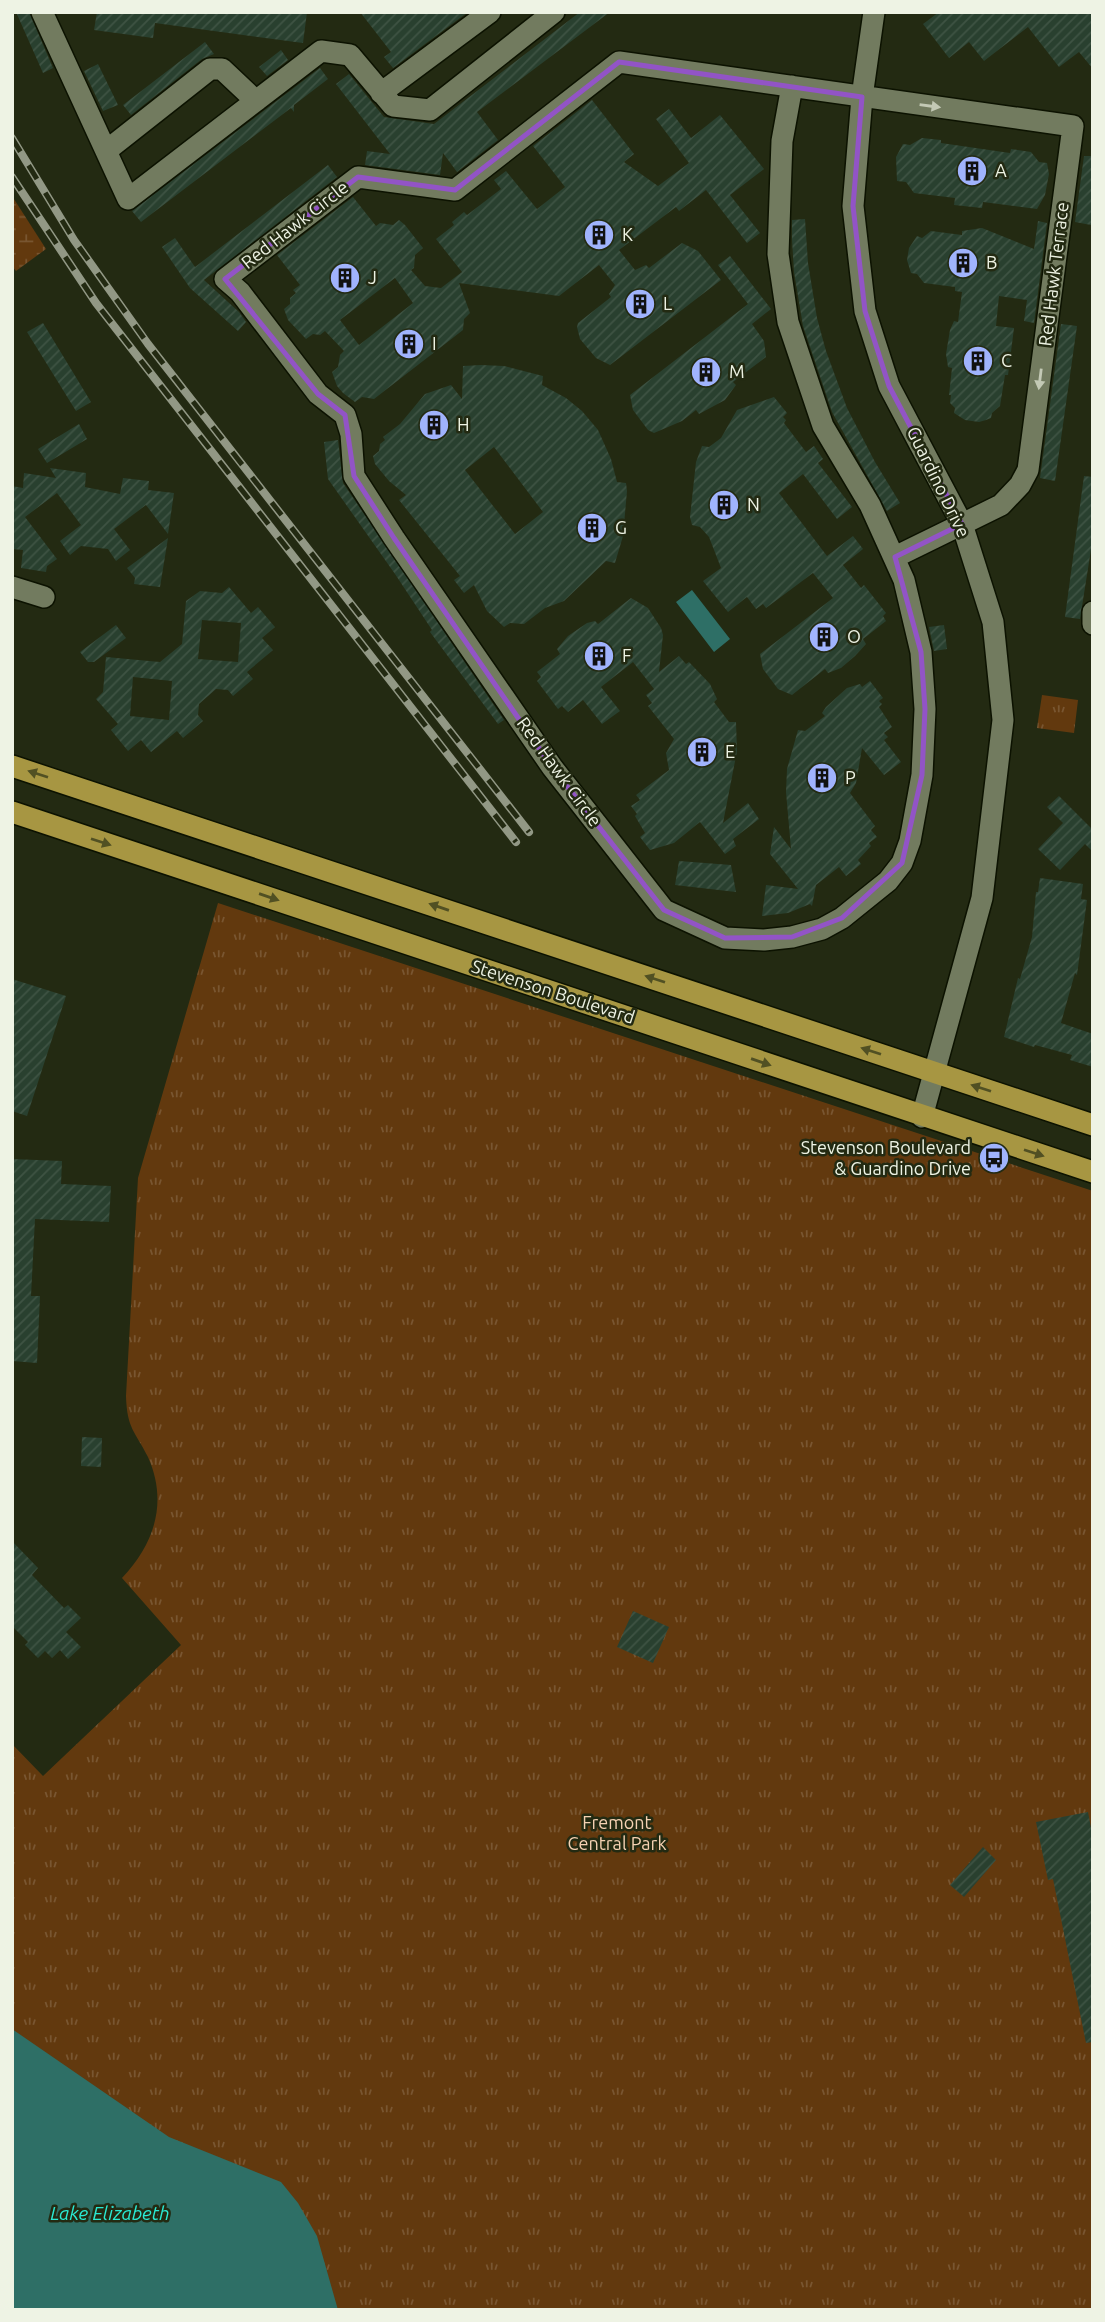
<svg xmlns="http://www.w3.org/2000/svg" width="1105" height="2322" font-family="Ubuntu,sans-serif">
	<style>
		.wetland { fill: url(#wetland-marsh) }
		.park { fill: url(#park-tufts) }
		.water { fill: #2e6f66 }
		.building { fill: url(#building-hatch); fill-rule: evenodd }
		.lines { fill: none; stroke-linecap: round; stroke-linejoin: round }
		.minor-casing { stroke: #0c1200; stroke-width: 24 }
		.major-casing { stroke: #0c1200; stroke-width: 24 }
		.minor { stroke: #727b5f; stroke-width: 21 }
		.major { stroke: #a79642; stroke-width: 21 }
		.rail-casing { stroke: #929885; stroke-width: 8 }
		.rail { stroke: #232a12; stroke-width: 5; stroke-dasharray: 16; stroke-linecap: butt }
		.oneway { fill: #c3c9b5 }
		.oneway2 { fill: #515023 }
		.marked { fill: none; stroke: #9254c6; stroke-width: 5; stroke-linejoin: round }
		.labels { text-anchor: middle; stroke-width: 5; stroke-linejoin: round; paint-order: stroke }
		.poi-label { font-size: 18px; fill: #eef3e4; stroke: #232a12; text-anchor: start }
		.street-label { font-size: 18px; fill: #eef3e4; stroke: #232a12 }
		.park-label { font-size: 18px; fill: #f5d1b2; stroke: #232a12 }
		.water-label { font-size: 19px; font-style: italic; fill: #2ae9d3; stroke: #232a12 }
	</style>
	<defs>
		<pattern id="wetland-marsh" width="20" height="14" patternUnits="userSpaceOnUse" patternTransform="scale(1.75)"><rect width="20" height="14" fill="#62390e"/><path d="M1 5h8M5 5V1M11 12h8M15 12V8" fill="none" stroke="#795631"/></pattern>
		<pattern id="park-tufts" width="24" height="20" patternUnits="userSpaceOnUse" patternTransform="scale(1.75)"><rect width="24" height="20" fill="#62390e"/><path d="M3 7l-1-3M5 7V3M7 7l1-3M15 17l-1-3M17 17v-4M19 17l1-3" fill="none" stroke="#795631"/></pattern>
		<pattern id="building-hatch" width="6" height="6" patternUnits="userSpaceOnUse" patternTransform="scale(1.75)"><rect width="6" height="6" fill="#29402f"/><path d="M-1 1l2-2M0 6l6-6M5 7l2-2" fill="none" stroke="#3e5343"/></pattern>
	</defs>
	<rect width="100%" height="100%" fill="#232a12"/>
	<!-- wetland -->
	<path class="wetland" d="M12 196 46 249 16 271 12 266Z"/>
	<!-- park -->
	<path class="park" d="M1042 695 1078 700 1074 733 1037 728Z
		M218 903 1093 1191V2310H12V1744L43 1776 181 1645 122 1578C155 1543 168 1502 148 1457 135 1431 127 1429 126 1396L138 1178Z"/>
	<!-- water -->
	<path class="water" d="M692 590 730 639 714 652 676 602Z
		M12 2029 169 2137 281 2182 298 2203 317 2236 338 2310H12Z"/>
	<!-- building -->
	<path class="building" d="M16 12H29L53 68 43 73Z
		M97 12H307L303 43 155 23 153 38 94 30Z
		M360 12H468L393 68 384 57 391 52Z
		M580 12H610L477 112 498 140 457 172 443 153 440 175 365 165 367 151 390 154 336 84 349 74 384 117 434 124Z
		M939 12H1089L1093 17V69L1079 52 1059 67 1028 27 984 61 969 42 949 58 923 24Z
		M205 42 214 54 202 59 131 115 123 105Z
		M281 50 288 60 267 76 259 67Z
		M98 64 118 105 103 111 84 71Z
		M320 68 328 79 294 105V112L291 108 141 222 132 211Z
		M592 100 634 154 624 162 658 186 689 163 656 119 669 109 691 138 720 115 764 169 730 195 760 233 747 243 706 190 679 211 676 207 619 250 635 270 646 265 649 268 682 243 698 251 721 280 610 365 596 358 580 339 577 327 578 323 611 297 609 294 615 285 599 265 559 296 459 283 470 313 464 319 463 330 374 399 362 397 355 402 343 393 337 386 332 372 338 367 340 355 344 351 325 331 320 335 313 334 306 339 288 320 284 309 290 304V298L296 293 293 290 300 285 277 255 353 197 376 226 380 223 393 225 399 220 405 225 423 248 415 255 414 268 411 270 425 286 441 288 462 272 436 239 454 225 452 222 464 212 467 215 501 189 494 180 506 171 537 209 565 187 533 146ZM395 278 413 303 359 345 340 320Z
		M922 138 941 140V143L1010 153 1011 149 1031 152 1039 162 1047 163 1049 174 1045 195 1037 209 983 202 982 208 954 205 955 198 914 193 906 182 897 181 896 157 903 144 910 145Z
		M1084 156H1093L1091 225 1075 222Z
		M328 165 337 177 204 280 239 312 246 322 238 331 190 288 162 247 175 238 195 267Z
		M805 219 808 263 817 318 826 351 847 408 875 462 900 503 887 511 832 412 803 326 794 272 792 240V220Z
		M1038 221 1047 223 1034 323 1024 321 1027 300 999 296 996 326 1014 328 1008 375H1005L1000 406 992 413 991 418 986 420 979 422 965 420 954 413 955 408 950 403 951 395H949L952 368 948 367 946 354 950 330 954 321 958 322 962 292 955 291V287L924 283 917 274 911 273 907 260 909 248 917 236 922 238 931 231 962 235V231L982 228 1034 249Z
		M730 256 771 309 752 324 764 341 766 357 733 382 736 385 725 400 699 414 696 410 682 421 654 433 648 430 633 410 630 395 748 304 718 265Z
		M43 323 91 402 76 411 27 332Z
		M1061 324 1077 326 1055 481 1040 478Z
		M481 365 504 366 543 376 542 385 566 398 582 411 598 430 611 459 617 482 626 483 627 491 623 536 615 563 606 561 564 601 545 608 524 624 510 623 504 627 487 611 474 585 464 593 454 580 460 576 399 500 406 495 389 481 375 464 373 456 379 451 380 444 385 440 383 437 400 424 425 394 451 385 462 399 463 366ZM494 447 543 512 515 534 465 470Z
		M774 397 787 413 783 417 786 420 784 423 806 452 814 446 823 459 818 463 852 507 837 519 803 474 779 493 827 556 853 536 863 549 843 565 861 588 864 585 886 613 883 616 886 621 863 639 866 644 855 656 841 668 828 673 825 669 792 695 778 689 763 669 760 654 833 598 813 573 766 608 763 604 756 609 747 597 728 612 703 581 721 568 709 537 700 527 692 525 690 517 696 462 702 446 709 447 721 438 737 410Z
		M79 424 87 439 47 463 38 449Z
		M338 440 343 483 504 720 498 724 430 632 432 630 395 574 328 479 324 442Z
		M50 468 86 473 85 487 120 494 123 478 149 481 148 490 174 493 168 534 146 505 114 529 130 550 116 561 108 549 81 546 70 555 60 541 81 525 57 493 25 517 57 559 47 566 46 572 21 568 23 550 12 549V486L23 488 24 473 56 478Z
		M1084 476 1093 477V537L1080 619 1065 617Z
		M168 538 160 587 134 584 135 578 127 568Z
		M229 587 251 613 258 607 275 627 262 638 273 650 247 672 253 679 233 696 228 690 216 689 199 704 198 715 203 721 183 738 177 731 151 752 141 740 128 751 111 730 118 724 96 699 103 692 106 657 160 662 182 644 186 601 200 591 222 593ZM202 620 241 623 238 662 198 659ZM133 677 172 681 169 720 130 716Z
		M631 598 648 608 661 628 663 635 659 672 679 656 686 664 689 662 710 684 717 699 714 702 729 722H736L737 751 723 823 748 803 759 819 733 839 736 846 725 854 700 822 674 843 650 850 640 837 645 833 635 816 637 814 631 806 640 800 636 795 669 770 666 753 674 739 648 706 652 703 646 695 654 689 633 662 601 687 620 711 602 724 583 700 568 712 562 706 558 709 537 681 541 677 537 672 560 654 557 649 568 636 587 623 595 621 598 624Z
		M116 625 126 638 94 662H88L80 652Z
		M944 625 947 649 934 651 929 627Z
		M870 681 883 698 879 701 882 704 879 707 892 727 884 733 888 737 884 740 901 762 884 775 862 748 856 783 850 793 875 826 871 830 877 837 869 843 871 846 858 860 861 864 846 876 839 867 816 885 812 906 810 904 788 913 762 916 766 885 798 889 770 854 774 827 791 849 786 792 787 769 798 730 805 731 825 716 822 713 826 707 847 688 860 684 862 687Z
		M1059 796 1093 830V852L1085 844 1060 870 1038 849 1063 823 1047 807Z
		M679 861 731 865 736 892 675 885Z
		M1040 878 1083 884 1081 899 1087 900 1077 975 1075 973 1061 1023 1093 1034V1067L1070 1060 1072 1055 1035 1045 1034 1047 1004 1037 1018 978 1020 979 1032 937 1036 892H1038Z
		M12 979 66 996 27 1116 12 1111Z
		M12 1159 62 1161 61 1184 111 1186 109 1222 35 1219 31 1296H40L37 1363 12 1361Z
		M82 1437 102 1438 101 1467 81 1466Z
		M12 1541 38 1568 32 1575 64 1608 68 1605 81 1618 66 1632 81 1647 68 1659 60 1650 52 1658 45 1651 38 1658 25 1645 28 1642 12 1626Z
		M633 1611 669 1627 653 1663 617 1647Z
		M1088 1812 1093 1838V2042L1086 2043 1053 1879 1048 1880 1036 1822Z
		M983 1847 996 1860 964 1897 950 1885Z"/>
	<g class="lines">
		<!-- minor casing -->
		<g class="minor-casing">
			<path id="minor" d="M42 12 128 199 321 51 350 55 393 106 430 110 554 12
				M874 12 862 97 853 206 865 311 889 386 962 524 993 622 1003 720 982 898 922 1117
				M792 86 782 141 778 254 788 322 823 426 870 505 904 580 921 652 925 709 922 775 910 841 902 863 888 881 842 918 822 929 792 937 764 940 725 938 664 910 552 767 394 538 354 476 351 434 345 415 318 394 240 292 225 279 358 177 455 190 619 62C770 83 921 105 1073 126L1028 470 1020 485 1001 505 895 557
				M381 93 490 12
				M106 151 210 69H222L256 101
				M12 587 44 597
				M1093 612V624"/>
		</g>
		<!-- major casing -->
		<g class="major-casing">
			<path id="major" d="M12 766 1093 1125
				M12 812 1093 1172"/>
		</g>
		<!-- minor -->
		<use href="#minor" class="minor"/>
		<!-- major -->
		<use href="#major" class="major"/>
		<!-- rail casing -->
		<g class="rail-casing">
			<path id="rail" d="M12 138 74 240 148 344 529 832
				M12 177 96 303 516 842"/>
		</g>
		<!-- rail -->
		<use href="#rail" class="rail"/>
	</g>
	<!-- one-way arrows -->
	<defs><path id="oneway-solid" d="M-6-.8H1V-3.2L6.5 0L1 3.2V.8H-6Z" transform="scale(1.75)"/></defs>
	<g class="oneway">
		<use href="#oneway-solid" transform="translate(930 106) rotate(8)"/>
		<use href="#oneway-solid" transform="translate(1040 379) rotate(97)"/>
	</g>
	<g class="oneway2">
		<use href="#oneway-solid" transform="translate(38 774) rotate(-162)"/>
		<use href="#oneway-solid" transform="translate(101 842) rotate(18)"/>
		<use href="#oneway-solid" transform="translate(269 897) rotate(19)"/>
		<use href="#oneway-solid" transform="translate(439 907) rotate(-161)"/>
		<use href="#oneway-solid" transform="translate(655 979) rotate(-162)"/>
		<use href="#oneway-solid" transform="translate(871 1051) rotate(-162)"/>
		<use href="#oneway-solid" transform="translate(761 1062) rotate(19)"/>
		<use href="#oneway-solid" transform="translate(981 1088) rotate(-162)"/>
		<use href="#oneway-solid" transform="translate(1034 1153) rotate(18)"/>
	</g>
	<!-- marked area -->
	<path class="marked" d="M619 62 862 97 853 206 865 311 889 386 962 524 895 557 921 652 925 709 922 775 902 863 842 918 792 937 725 938 664 910 552 767 394 538 354 476 345 415 318 394 225 279 358 177 455 190Z"/>
	<!-- icons -->
	<defs>
		<g id="building-disc" transform="scale(1.575)"><circle r="9.5" fill="#a0b3fd" stroke="#232a12"/><path d="M-4-6H4V6H1V3H-1V6H-4ZM-2.5-4.3h1.7v1.8h-1.7ZM.8-4.3h1.7v1.8H.8ZM-2.5-1h1.7V.8h-1.7ZM.8-1h1.7V.8H.8Z" fill="#111"/></g>
		<g id="bus-disc" transform="scale(1.575)"><circle r="9.5" fill="#a0b3fd" stroke="#232a12"/><path d="M-5-6H5V4H4V6H2V4H-2V6H-4V4H-5ZM-3.5-4V0h7V-4ZM-3.5 1.2v1.5H-2V1.2ZM2 1.2v1.5H3.5V1.2Z" fill="#111"/></g>
	</defs>
	<g fill-rule="evenodd">
		<use href="#building-disc" x="972" y="171"/>
		<use href="#building-disc" x="599" y="235"/>
		<use href="#building-disc" x="963" y="263"/>
		<use href="#building-disc" x="345" y="278"/>
		<use href="#building-disc" x="640" y="304"/>
		<use href="#building-disc" x="409" y="344"/>
		<use href="#building-disc" x="978" y="361"/>
		<use href="#building-disc" x="706" y="372"/>
		<use href="#building-disc" x="434" y="425"/>
		<use href="#building-disc" x="724" y="505"/>
		<use href="#building-disc" x="592" y="528"/>
		<use href="#building-disc" x="824" y="637"/>
		<use href="#building-disc" x="599" y="656"/>
		<use href="#building-disc" x="702" y="752"/>
		<use href="#building-disc" x="822" y="778"/>
		<use href="#bus-disc" x="994" y="1158"/>
	</g>
	<g class="labels">
		<!-- poi labels -->
		<g class="poi-label">
			<text x="995" y="177">A</text>
			<text x="622" y="241">K</text>
			<text x="986" y="269">B</text>
			<text x="368" y="284">J</text>
			<text x="663" y="310">L</text>
			<text x="432" y="350">I</text>
			<text x="1001" y="367">C</text>
			<text x="729" y="378">M</text>
			<text x="457" y="431">H</text>
			<text x="747" y="511">N</text>
			<text x="615" y="534">G</text>
			<text x="847" y="643">O</text>
			<text x="622" y="662">F</text>
			<text x="725" y="758">E</text>
			<text x="845" y="784">P</text>
			<text x="971" y="1154" text-anchor="end">Stevenson Boulevard<tspan x="971" dy="21">&amp; Guardino Drive</tspan></text>
		</g>
		<!-- street labels -->
		<g class="street-label">
			<text transform="translate(295 225) rotate(-38)" y="6">Red Hawk Circle</text>
			<text transform="translate(1054 274) rotate(-83)" y="6">Red Hawk Terrace</text>
			<text transform="translate(938 482) rotate(64)" y="6">Guardino Drive</text>
			<text transform="translate(559 772) rotate(54)" y="6">Red Hawk Circle</text>
			<text transform="translate(553 992) rotate(18)" y="6">Stevenson Boulevard</text>
		</g>
		<!-- park labels -->
		<g class="park-label">
			<text x="617" y="1829">Fremont<tspan x="617" dy="21">Central Park</tspan></text>
		</g>
		<!-- water labels -->
		<g class="water-label">
			<text x="110" y="2220">Lake Elizabeth</text>
		</g>
	</g>
	<!-- border -->
	<rect width="1105" height="2322" fill="none" stroke="#eef3e4" stroke-width="28"/>
</svg>
